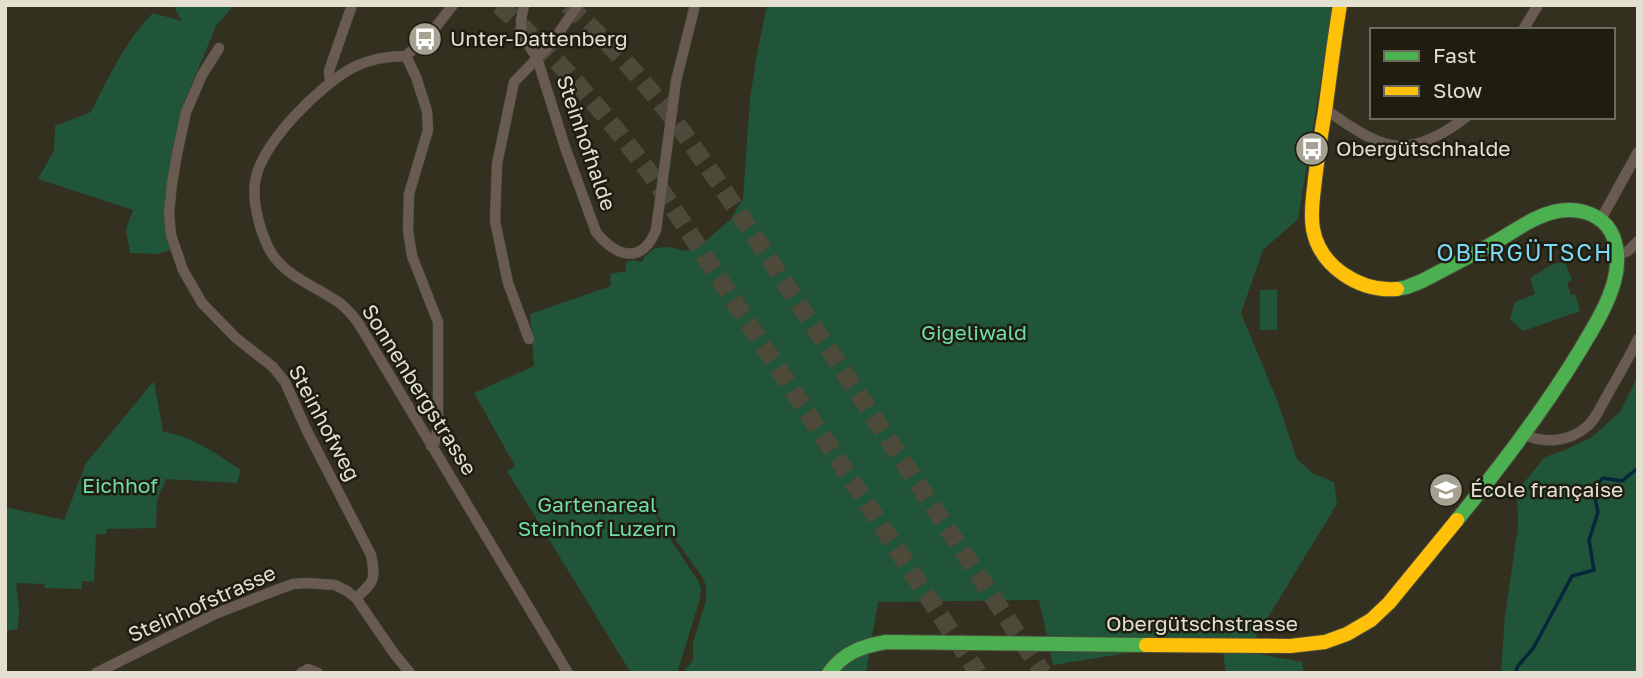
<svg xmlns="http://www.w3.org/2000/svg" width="1643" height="678" font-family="'Golos Text',sans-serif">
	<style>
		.green { fill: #20553a }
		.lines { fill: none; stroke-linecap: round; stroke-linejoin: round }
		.stream { stroke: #06273b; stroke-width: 3.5 }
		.highway-tunnel { stroke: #4d4a3a; stroke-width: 18; stroke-dasharray: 18 9; stroke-linecap: butt }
		.street-casing { stroke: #4d4b3e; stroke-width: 11 }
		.fast-casing { stroke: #4d4b3e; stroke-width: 16 }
		.slow-casing { stroke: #4d4b3e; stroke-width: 16 }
		.street { stroke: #695b50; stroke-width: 10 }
		.fast { stroke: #4caf50; stroke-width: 14 }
		.slow { stroke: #ffc107; stroke-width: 14 }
		.labels { text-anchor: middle; stroke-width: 5; stroke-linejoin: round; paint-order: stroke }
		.poi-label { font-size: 21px; fill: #e3e0cf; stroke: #1f1d10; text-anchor: start }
		.street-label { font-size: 21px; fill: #e3e0cf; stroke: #1f1d10 }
		.park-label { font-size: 21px; fill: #6fdda5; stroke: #1f1d10 }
		.neighbourhood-label { font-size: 23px; letter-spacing: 2px; fill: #7bdcf9; stroke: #1f1d10 }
	</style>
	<rect width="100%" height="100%" fill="#333020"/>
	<!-- green -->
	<path class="green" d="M173 5H234L216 26 185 100 175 141 166 195 167 222 173 249 157 254 130 253 126 229 133 210 38 179 54 151 55 126 91 112C109 77 125 41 153 13L182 21Z
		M767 5H1333L1298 219 1263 250 1241 313 1277 400 1297 459 1312 473 1334 482 1337 504 1256 637 1258 654 1302 662 1304 673H1226L1221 638 1053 665 1039 600 878 602 866 673H683L693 660V643L706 600V586L703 578 654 510 658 520 698 581 701 588 700 599 677 673H631L507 471 515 466 474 393 534 366 530 314 611 286 610 274 626 271V262L633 260 642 262 645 256 655 248 669 247 686 251 703 243 731 219 743 198 750 99 757 54Z
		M1565 262 1572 280 1567 283 1571 295 1575 294 1580 311 1523 331 1510 319 1515 302 1535 294 1530 278 1553 264Z
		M1260 290H1277V330H1260Z
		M1638 375V673H1501L1505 615 1518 528 1517 491 1545 457 1565 450 1592 437 1621 411Z
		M154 381 163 432C191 435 218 455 241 470L237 483 166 479 157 500 156 528 107 529 106 534H96L94 582 82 581V589L45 588 44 584 16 583 19 608 18 629 5 631V507L64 520 86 463Z"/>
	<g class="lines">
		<!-- stream -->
		<path class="stream" d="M1515 673 1518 666 1534 647 1572 576 1594 570 1589 540 1598 512 1593 489 1603 478 1622 481 1638 468"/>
		<!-- highway-tunnel -->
		<path class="highway-tunnel" d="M499 5C557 57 605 113 652 176L978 673
			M568 5C599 34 628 63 655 96 679 125 701 158 723 189L1043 673"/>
		<!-- street casing -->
		<g class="street-casing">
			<path id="street" d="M453 5 435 28 406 56C389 56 370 59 354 67 320 85 261 143 255 182 252 203 261 236 272 254 289 279 318 287 341 304 348 310 354 317 359 324L568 673
				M524 5 521 20 522 35 537 58 565 147 596 232C616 257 642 265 656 230L676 81 695 5
				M1523 30 1538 5
				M219 48 202 75 186 112 177 154 172 184 169 213 171 235 183 270 202 303 236 338 273 367 285 382 307 431 371 555C376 580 374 582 356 598
				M406 56 416 77 427 111 428 130 409 194 408 230 412 256 438 322V425L435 442 431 446
				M330 82 329 71 352 5
				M1325 109C1344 122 1369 141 1391 145 1417 150 1447 132 1466 117
				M1601 219 1638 152
				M1617 255 1628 251 1638 241
				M529 339 508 283 495 221 497 164 514 82 551 44 578 5
				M1524 434C1543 444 1568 442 1585 428 1594 422 1599 410 1604 401 1615 381 1628 360 1638 339
				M96 673 215 614 279 589 293 584 307 583 335 585 347 591 356 598 393 652 410 673
				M301 673 308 669 318 673"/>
		</g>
		<!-- fast casing -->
		<g class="fast-casing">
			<path id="fast" d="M1397 289 1407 287 1422 281C1447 268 1472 255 1497 241 1516 230 1536 215 1558 211 1576 208 1595 212 1607 226 1619 241 1619 264 1614 282 1607 307 1592 330 1579 352 1543 411 1501 466 1457 520
				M829 673C843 653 862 646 886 642L1146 645"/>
		</g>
		<!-- slow casing -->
		<g class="slow-casing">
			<path id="slow" d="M1340 5C1334 40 1330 76 1325 111 1320 140 1316 168 1313 197 1312 207 1311 218 1313 229 1320 267 1360 292 1397 289
				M1146 645 1290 646 1325 642 1347 634 1371 620 1389 603 1457 520"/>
		</g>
		<!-- street -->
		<use href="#street" class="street"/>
		<!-- fast -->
		<use href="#fast" class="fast"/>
		<!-- slow -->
		<use href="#slow" class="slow"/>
	</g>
	<!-- icons -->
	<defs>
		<g id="bus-disc" transform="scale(1.75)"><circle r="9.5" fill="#a5a292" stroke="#1f1d10"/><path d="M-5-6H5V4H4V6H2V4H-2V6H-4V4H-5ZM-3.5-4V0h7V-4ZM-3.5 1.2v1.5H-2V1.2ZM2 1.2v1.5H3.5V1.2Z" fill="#fff"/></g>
		<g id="school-disc" transform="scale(1.75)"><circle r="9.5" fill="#a5a292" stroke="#1f1d10"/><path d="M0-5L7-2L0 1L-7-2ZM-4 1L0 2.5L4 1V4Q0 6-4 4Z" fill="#fff"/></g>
	</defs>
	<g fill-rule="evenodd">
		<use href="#bus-disc" x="425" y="39"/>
		<use href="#bus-disc" x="1312" y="149"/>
		<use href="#school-disc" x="1446" y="490"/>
	</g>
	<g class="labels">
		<!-- poi labels -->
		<g class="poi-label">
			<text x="450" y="46">Unter-Dattenberg</text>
			<text x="1336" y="156">Obergütschhalde</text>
			<text x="1470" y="497">École française</text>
		</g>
		<!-- street labels -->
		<g class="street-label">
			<text transform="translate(586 143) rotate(71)" y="7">Steinhofhalde</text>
			<text transform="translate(419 390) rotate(58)" y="7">Sonnenbergstrasse</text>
			<text transform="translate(324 423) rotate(62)" y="7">Steinhofweg</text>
			<text transform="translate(202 604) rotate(-24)" y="7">Steinhofstrasse</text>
			<text x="1202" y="631">Obergütschstrasse</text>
		</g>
		<!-- park labels -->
		<g class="park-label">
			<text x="974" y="340">Gigeliwald</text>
			<text x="120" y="493">Eichhof</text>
			<text x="597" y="512">Gartenareal<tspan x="597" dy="24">Steinhof Luzern</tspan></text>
		</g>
		<!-- neighbourhood labels -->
		<g class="neighbourhood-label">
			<text x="1525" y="261">OBERGÜTSCH</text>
		</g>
	</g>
	<!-- border -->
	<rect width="1643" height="678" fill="none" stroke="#e3e0cf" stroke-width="14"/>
	<!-- legend -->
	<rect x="1370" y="28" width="245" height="91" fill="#1f1d10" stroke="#6d6b5c" stroke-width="2"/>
	<rect x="1384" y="51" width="35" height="10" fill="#4caf50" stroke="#6d6b5c" stroke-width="2"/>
	<text x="1433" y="63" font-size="21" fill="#e3e0cf">Fast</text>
	<rect x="1384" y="86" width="35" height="10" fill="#ffc107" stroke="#6d6b5c" stroke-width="2"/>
	<text x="1433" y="98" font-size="21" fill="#e3e0cf">Slow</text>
</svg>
